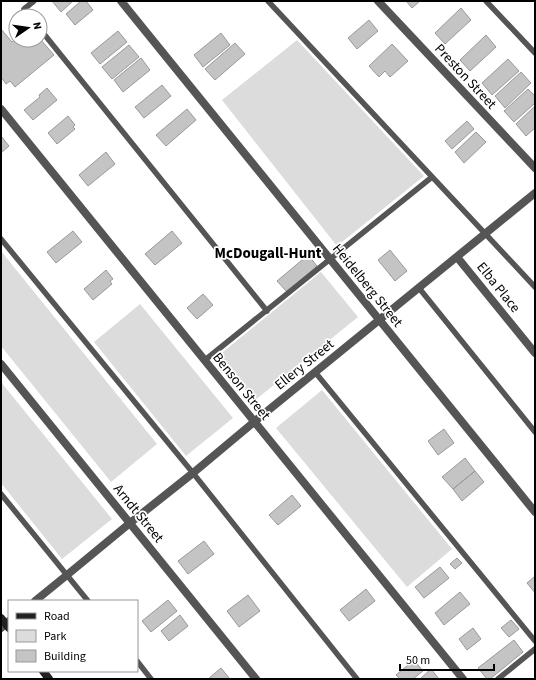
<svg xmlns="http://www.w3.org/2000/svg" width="536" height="680" font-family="'Source Sans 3',sans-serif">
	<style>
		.green { fill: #dcdcdc }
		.building { fill: #c4c4c4; stroke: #999 }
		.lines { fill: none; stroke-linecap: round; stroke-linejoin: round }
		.lane { stroke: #555; stroke-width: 5.5 }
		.street { stroke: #555; stroke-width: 8 }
		.secondary { stroke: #222; stroke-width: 8 }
		.labels { text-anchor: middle; stroke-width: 3.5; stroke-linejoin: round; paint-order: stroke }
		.street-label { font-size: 14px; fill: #000; stroke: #fff }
		.neighbourhood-label { font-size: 15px; font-weight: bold; fill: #000; stroke: #fff }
	</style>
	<rect width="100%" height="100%" fill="#fff"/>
	<!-- green -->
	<path class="green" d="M297 40 424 176 337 246 222 100Z
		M1 251 157 444 111 482 1 346Z
		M321 272 358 317 254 401 218 356Z
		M140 304 233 418 186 456 94 342Z
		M1 382 112 519 62 559 1 483Z
		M322 390 452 549 407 587 276 428Z"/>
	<!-- building -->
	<path class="building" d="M52 1H73L61 12Z
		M81 1H86L93 10 75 25 66 14Z
		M406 1H420L412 8Z
		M461 8 471 20 445 44 435 33Z
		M369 20 378 31 357 49 348 38Z
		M1 29 12 42 16 38V40H40V39L54 55 15 87 10 81 6 84 1 77Z
		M118 31 127 42 100 64 91 53Z
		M221 33 230 45 203 67 194 55Z
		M486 35 496 47 470 71 460 60Z
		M235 43 245 54 215 80 205 69Z
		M392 44 408 61 390 77 385 71 379 77 369 66Z
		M129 45 139 57 112 79 102 67Z
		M141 58 150 70 123 92 114 80Z
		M508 59 519 71 492 95 482 83Z
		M521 72 531 83 505 108 495 96Z
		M162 85 171 96 144 118 135 107Z
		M47 88 57 100 33 120 24 110 40 97 39 95Z
		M528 89 535 96V103L514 122 504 111Z
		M535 106V128L526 136 516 124Z
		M187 109 196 120 166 146 156 135Z
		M68 116 75 125 73 127 75 129 57 144 48 133Z
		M467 121 474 129 452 149 445 141Z
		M476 132 486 142 464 163 455 152Z
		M1 136 9 146 1 153Z
		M106 152 115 164 88 186 79 175Z
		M73 231 82 242 56 263 47 252Z
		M172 231 182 243 155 265 145 254Z
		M390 250 407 271 395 281 378 260Z
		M308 255 317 266 287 292 277 281Z
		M106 270 113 279 110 281 112 284 93 300 84 289Z
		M203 294 213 305 197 319 187 308Z
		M444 429 454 443 438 455 428 441Z
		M465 458 475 471 453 489 442 477Z
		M475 471 484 482 462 501 453 489Z
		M292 495 301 506 278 525 269 515Z
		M204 541 214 554 188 574 178 561Z
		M457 558 462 563 455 569 450 564Z
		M440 567 449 578 424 598 415 587Z
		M535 576V593L527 583Z
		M366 589 375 601 349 621 340 610Z
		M460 592 470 604 444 625 435 613Z
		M248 595 260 611 239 627 227 611Z
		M168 600 177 611 151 632 142 621Z
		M180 615 188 626 169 641 161 631Z
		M511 620 519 629 509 637 501 628Z
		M473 628 481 639 467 650 459 639Z
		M514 640 523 652 490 679H487L478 668Z
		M414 660 423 671 413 679H400L396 675Z
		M221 668 230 679H208Z
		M431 669 439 679H420Z"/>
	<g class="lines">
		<!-- lane -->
		<path class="lane" d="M268 1 535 287
			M486 1 535 53
			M30 16 24 9 34 1
			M40 29 267 311
			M1 239 193 473 357 679
			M419 288 535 432
			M205 360 432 177
			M315 372 535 641
			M1 494 88 601
			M137 661 151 679
			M498 679 535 649"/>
		<!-- street -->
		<path class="street" d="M121 1 535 512
			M378 1 535 168
			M1 109 463 679
			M457 257 535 353
			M1 364 256 679
			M35 601 67 575 130 523 193 473 254 422 535 193
			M1 628 9 621"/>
		<!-- secondary -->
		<path class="secondary" d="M1 618 9 628
			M43 671 49 679"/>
	</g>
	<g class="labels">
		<!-- street labels -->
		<g class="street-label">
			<text transform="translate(466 76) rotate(47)" y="5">Preston Street</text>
			<text transform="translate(368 285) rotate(51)" y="5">Heidelberg Street</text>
			<text transform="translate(499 287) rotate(51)" y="5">Elba Place</text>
			<text transform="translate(304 364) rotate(-39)" y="5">Ellery Street</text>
			<text transform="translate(242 386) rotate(51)" y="5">Benson Street</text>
			<text transform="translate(139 513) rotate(51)" y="5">Arndt Street</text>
		</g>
		<!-- neighbourhood labels -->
		<g class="neighbourhood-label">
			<text x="268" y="258">McDougall-Hunt</text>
		</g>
	</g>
	<!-- border -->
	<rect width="536" height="680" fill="none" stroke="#000000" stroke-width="4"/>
	<!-- legend -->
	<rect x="8" y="600" width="130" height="72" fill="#ffffff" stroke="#999999"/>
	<rect x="16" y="613" width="20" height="6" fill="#222222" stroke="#999999"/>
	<text x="44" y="620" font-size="12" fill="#000000">Road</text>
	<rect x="16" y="630" width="20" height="12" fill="#dcdcdc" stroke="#999999"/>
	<text x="44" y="640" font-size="12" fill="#000000">Park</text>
	<rect x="16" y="650" width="20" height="12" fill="#c4c4c4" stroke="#999999"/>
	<text x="44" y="660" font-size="12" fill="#000000">Building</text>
	<!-- north arrow -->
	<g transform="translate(28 28) rotate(77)"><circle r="19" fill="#ffffff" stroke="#999999"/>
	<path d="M0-3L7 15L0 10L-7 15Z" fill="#000000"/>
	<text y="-6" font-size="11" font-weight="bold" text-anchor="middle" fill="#000000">N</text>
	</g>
	<!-- scale -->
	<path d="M400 664v6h94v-6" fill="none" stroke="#000000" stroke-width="2"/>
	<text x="406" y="664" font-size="12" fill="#000000" stroke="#ffffff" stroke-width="3" paint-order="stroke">50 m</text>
</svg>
